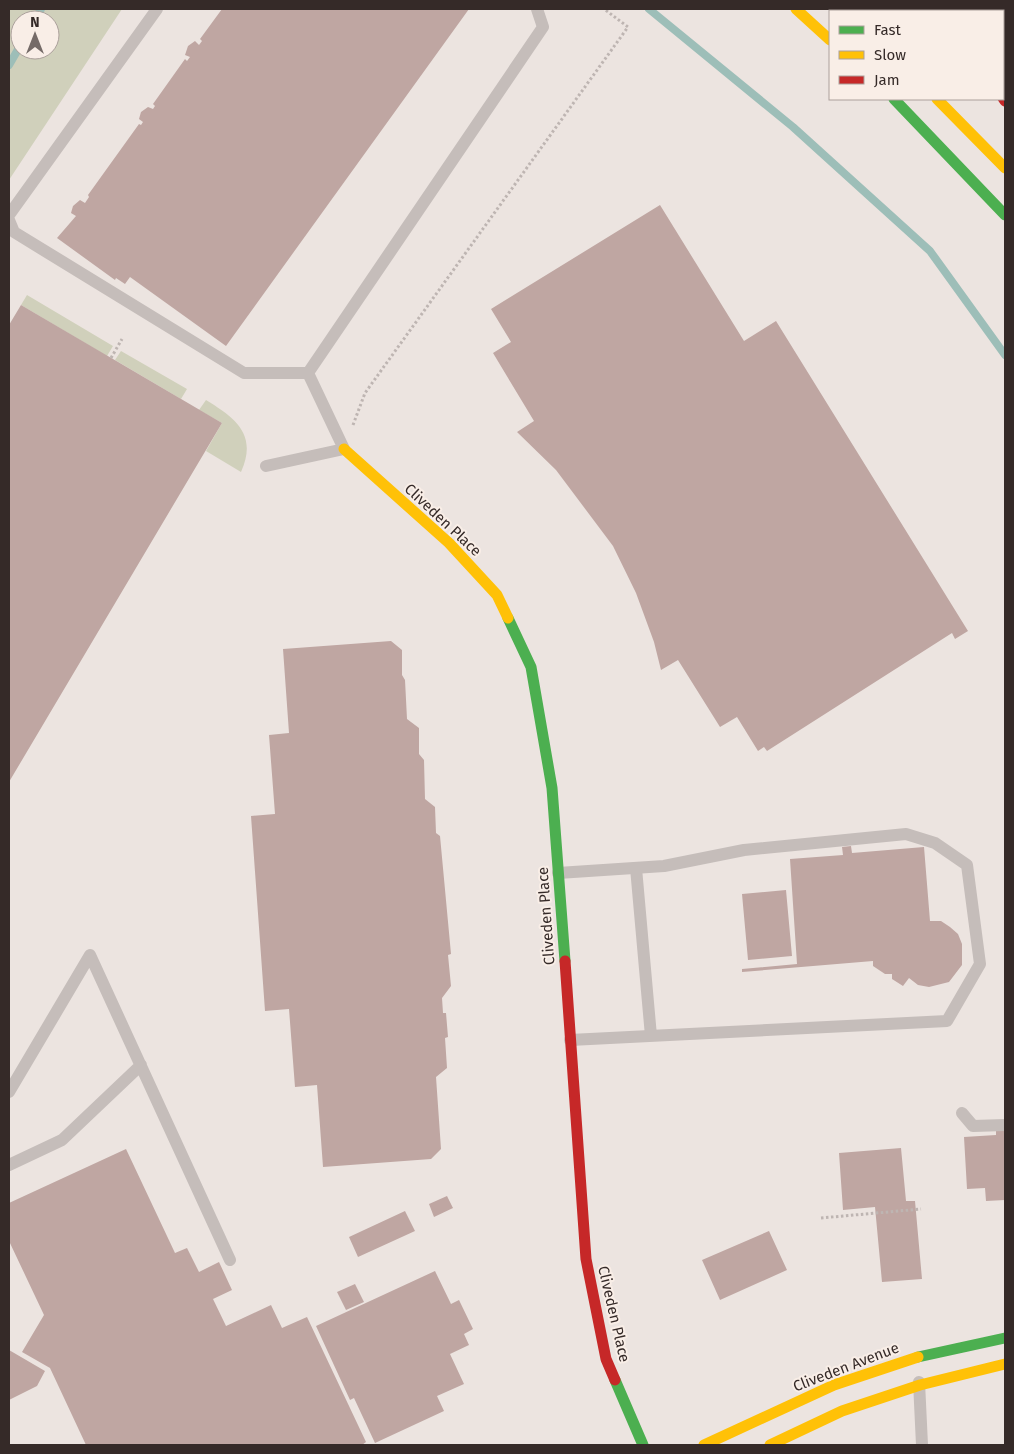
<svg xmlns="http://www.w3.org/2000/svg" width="1014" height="1454" font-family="'Fira Sans',sans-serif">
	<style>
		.green { fill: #d0d0bb; fill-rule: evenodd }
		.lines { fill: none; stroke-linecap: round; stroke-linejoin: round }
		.stream { stroke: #9dbeb8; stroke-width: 8 }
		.building { fill: #bfa6a2 }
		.path { stroke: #beb5b2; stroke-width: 3; stroke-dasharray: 2.5 2.5; stroke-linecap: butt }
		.lane { stroke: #c5bdba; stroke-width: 12 }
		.fast { stroke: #4caf50; stroke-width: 11 }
		.slow { stroke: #ffc107; stroke-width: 11 }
		.jam { stroke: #c62828; stroke-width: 11 }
		.labels { text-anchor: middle; stroke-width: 4; stroke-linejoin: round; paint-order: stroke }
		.street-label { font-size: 15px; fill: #352a28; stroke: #f9eee7 }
	</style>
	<rect width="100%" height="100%" fill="#ece4e0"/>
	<!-- green -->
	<path class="green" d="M9 9H122L9 180ZM20 20H50V50H20Z
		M27 295 113 346 107 356 21 305Z
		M121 351 187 389 181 399 115 360Z
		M206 400C235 418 258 434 241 472L206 451 222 423 199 410Z"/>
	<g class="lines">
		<!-- stream -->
		<path class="stream" d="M649 9 793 127 930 251 1005 355
			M35 20 41 9
			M9 65 20 46"/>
	</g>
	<!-- building -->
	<path class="building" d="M222 9H469L226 346 130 277 125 284 116 278 115 280 57 238 76 216 71 213 73 206 80 200 85 203 89 197 88 195 139 124 141 125 143 122 139 119 141 112 148 107 153 109 155 106 153 104 185 59 187 61 190 57 185 55 188 46 195 41 199 45 202 41 200 39Z
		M660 205 744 341 776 321 968 631 955 639 952 633 767 751 764 747 758 751 737 717 720 727 678 660 661 670 654 642 636 593 613 546 556 470 517 432 534 421 493 353 511 342 491 309Z
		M21 305 222 423 9 782V325Z
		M391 641 402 650V675L405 680 407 719 419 728V754L424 760 425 799 435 807 436 833 440 836 451 954 448 955 451 986 442 998 443 1013H446L448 1037 445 1038 447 1068 436 1077 441 1149 431 1159 323 1167 317 1085 295 1087 289 1009 265 1011 251 816 275 814 269 735 289 733 283 649Z
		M851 846 852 853 924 847 930 921H941L950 927 958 934 962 944V965L949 982 929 987 918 985 909 978 903 986 892 979V974H885L873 966V961L742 972V969L797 964 790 859 843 855 842 847Z
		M786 890 792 956 748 960 742 894Z
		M1005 1130V1200L986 1201 985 1188 967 1189 964 1137 996 1135V1131Z
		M901 1148 906 1201H915L922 1279 882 1282 875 1207 843 1210 839 1153Z
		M126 1149 175 1253 187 1248 199 1272 219 1262 232 1290 213 1299 226 1326 271 1305 282 1328 307 1317 366 1442 362 1445H86L50 1368 22 1352 44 1315 9 1241V1203Z
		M447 1196 453 1208 434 1217 429 1204Z
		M405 1211 415 1231 358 1257 349 1237Z
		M769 1231 787 1270 720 1300 702 1260Z
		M435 1271 451 1304 459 1300 473 1329 464 1334 469 1345 450 1354 464 1384 437 1396 444 1411 375 1443 354 1398 350 1400 316 1326Z
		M355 1284 364 1302 346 1310 337 1292Z
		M9 1350 45 1371 37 1386 9 1400Z"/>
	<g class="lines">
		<!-- path -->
		<path class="path" d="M111 358 122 339
			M353 425 365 393 628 27 604 9
			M821 1218 921 1209"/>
		<!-- lane -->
		<path class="lane" d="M9 215 157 9
			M9 220 14 232 244 373H308
			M308 373 543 27 537 9
			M266 466 344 449 308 373
			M636 868 651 1036
			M558 873 664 866 744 850 906 834 935 843 967 865 980 964 947 1021 570 1040
			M9 1092 90 955 230 1260
			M962 1113 973 1126 1005 1125
			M9 1165 62 1140 141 1065
			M919 1382 922 1445"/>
		<!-- fast -->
		<path class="fast" d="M841 9 843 11
			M894 99 1005 215
			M508 618 531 667 552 788 565 961
			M918 1357 1005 1338
			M615 1380 643 1445"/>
		<!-- slow -->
		<path class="slow" d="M796 9 830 40
			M899 9 902 11
			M937 99 1005 168
			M344 449 449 543 497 595 508 618
			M704 1445 834 1385 918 1357
			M770 1445 842 1411 920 1385 1005 1364"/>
		<!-- jam -->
		<path class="jam" d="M1003 98 1005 101
			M565 961 586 1259 606 1359 615 1380"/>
	</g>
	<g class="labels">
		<!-- street labels -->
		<g class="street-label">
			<text transform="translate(443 520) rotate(43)" y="5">Cliveden Place</text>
			<text transform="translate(546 916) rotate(-94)" y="5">Cliveden Place</text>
			<text transform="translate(614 1314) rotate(77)" y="5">Cliveden Place</text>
			<text transform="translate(846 1367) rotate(-21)" y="5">Cliveden Avenue</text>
		</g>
	</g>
	<!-- border -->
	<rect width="1014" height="1454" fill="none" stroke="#352a28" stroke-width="20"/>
	<!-- legend -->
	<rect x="829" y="10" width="175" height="90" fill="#f9eee7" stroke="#aba09b"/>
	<rect x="839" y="26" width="25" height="8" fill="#4caf50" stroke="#aba09b"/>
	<text x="874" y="35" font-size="15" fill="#352a28">Fast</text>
	<rect x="839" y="51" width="25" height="8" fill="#ffc107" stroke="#aba09b"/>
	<text x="874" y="60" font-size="15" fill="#352a28">Slow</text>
	<rect x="839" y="76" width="25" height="8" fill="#c62828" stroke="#aba09b"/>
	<text x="874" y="85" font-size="15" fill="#352a28">Jam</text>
	<!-- north arrow -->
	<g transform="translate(35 35)"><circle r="24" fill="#f9eee7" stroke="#aba09b"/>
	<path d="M0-4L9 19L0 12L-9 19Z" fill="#756b68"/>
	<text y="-8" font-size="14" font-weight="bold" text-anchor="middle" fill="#352a28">N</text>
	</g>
</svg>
